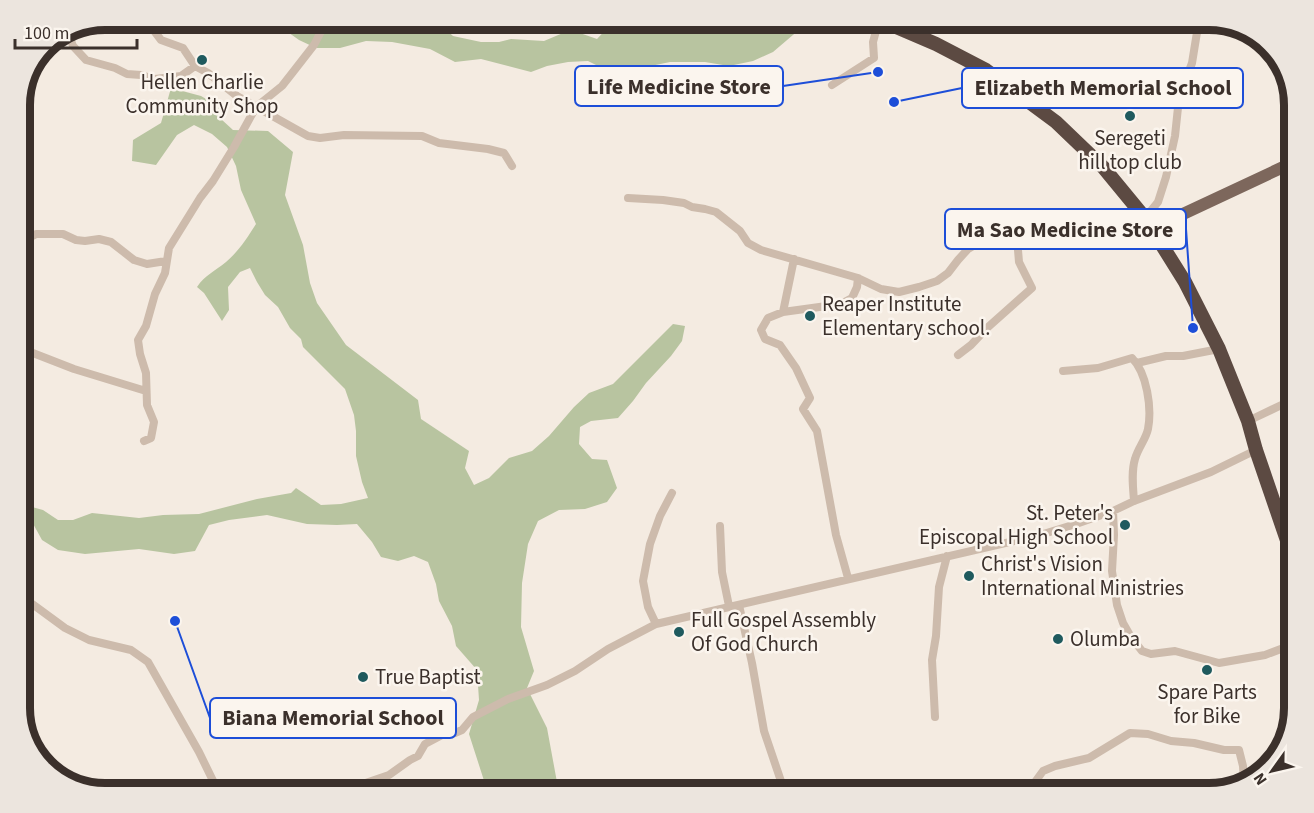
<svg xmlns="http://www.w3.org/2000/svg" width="1314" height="813" font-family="'Source Sans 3',sans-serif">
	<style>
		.green { fill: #b8c4a0 }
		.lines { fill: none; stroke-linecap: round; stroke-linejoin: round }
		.street { stroke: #cdbbac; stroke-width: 8 }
		.primary { stroke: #7d675c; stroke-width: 12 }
		.highway { stroke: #5c4a42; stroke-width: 14 }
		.poi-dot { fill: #1f5a5e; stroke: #fbf5ee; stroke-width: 2 }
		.labels { text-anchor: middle; stroke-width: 5; stroke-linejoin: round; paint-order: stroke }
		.poi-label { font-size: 21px; fill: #3b302b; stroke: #fbf5ee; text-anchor: start }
		.rim { fill: none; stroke: #3b302b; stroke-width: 8 }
		.leader { fill: none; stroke: #1d4ed8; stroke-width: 2 }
		.callout-dot { fill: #1d4ed8; stroke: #fbf5ee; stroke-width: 2 }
		.callout { fill: #fbf5ee; stroke: #1d4ed8; stroke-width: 2 }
		.callout-label { font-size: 22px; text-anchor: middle; font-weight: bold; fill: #3b302b }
	</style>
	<rect width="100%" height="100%" fill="#f4ebe1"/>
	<!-- green -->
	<path class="green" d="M271 20H435L453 36 481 42H499L511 39 544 41 563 33 577 32 597 39 615 20H649L656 21H667L670 20H690V21L707 25 716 20H846L849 25 840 32 818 28 800 29 773 52 753 61 729 66 705 62H670L636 69 608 71 588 61 568 62 547 66 531 72 481 59 455 62 430 49 392 42 366 41 340 48H316L299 40Z
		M171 88 201 96 218 106 221 119 233 130 268 131 293 152 285 195 303 245 310 283 317 303 346 345 418 400 421 419 469 451 465 468 474 485 489 478 509 458 532 451 549 436 574 407 589 393 613 384 673 324 685 326 682 341 671 356 646 383 633 401 618 418 591 421 580 427 579 444 592 459 607 460 617 488 607 502 585 509 559 510 538 521 528 544 522 583 521 627 534 671 527 688 547 728 559 793H488L469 734 479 700 477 670 456 646 452 626 439 601 436 584 428 562 414 556 398 561 381 557 372 542 357 524 337 525 307 524 267 515 229 520 209 525 195 551 174 554 139 549 85 554 58 550 42 540 31 520 32 507 43 510 58 520H73L92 513 139 518 163 515 199 514 257 499 291 493 296 488 321 505 341 504 368 498 362 482 356 456V431L354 415 345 389 303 347 301 339 290 328 278 307 265 295 257 282 250 268 240 272 228 287 229 310 222 321 204 293 197 287C205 275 215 271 226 262 239 251 247 238 256 224L241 190 236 166 227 147 212 134 194 125 177 135 156 165 132 161 133 140 161 123Z"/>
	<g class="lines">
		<!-- street -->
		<path class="street" d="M146 20 161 40 183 48 195 66
			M69 35 73 46 86 60 115 68 127 74 141 75 155 79 181 76 195 66 208 73 237 96 308 136 320 138 344 135 422 136 439 143 488 149 504 153 512 166
			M832 85 874 58 873 42 879 20
			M628 198 663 200 684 203 692 207 705 209 716 212 740 231 748 243 761 250 858 278 881 289 899 292 919 287 937 281 948 273 958 260 968 249 978 243 1000 236 1007 239 1017 238
			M20 243 36 234H63L76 240 85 241 99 239 111 242 134 260 147 264 166 261
			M783 312 794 259
			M20 348 74 369 146 391
			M958 355 971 345 987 328 1032 288 1019 262 1017 238 1110 233 1132 227 1145 218 1158 202 1166 177 1175 136 1179 98 1192 63 1199 20
			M1137 363 1166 356H1183L1219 349
			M1063 371 1098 368 1132 358C1147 373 1152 408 1148 429 1146 439 1138 448 1135 459 1131 472 1133 487 1134 501
			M1248 421 1294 399
			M144 441 151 438 154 422 147 405 146 373 140 354 138 340 146 326 155 294 165 273 169 248 200 198 213 181 234 147 256 107 282 86 293 72 314 45 327 20
			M1113 511 1114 535 1112 571 1117 605 1123 623 1131 637 1142 651 1151 654 1175 651 1219 663 1265 655 1294 644
			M720 526 722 572 729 606
			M848 578 836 535 817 431 803 409 810 398 796 368 780 345 765 339 761 330 768 318 783 312 841 304 852 298 857 287 858 278
			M20 595 65 628 89 640 131 650 148 662 199 752 219 793
			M739 605 752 663 764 731 785 793
			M656 624 648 607 643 581 650 544 660 516 672 493
			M935 717 932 660 936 636 939 587 947 556
			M300 793 322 786 348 789 389 775 410 760 418 756 425 744 442 735 455 733 462 730 473 717 508 699 547 685 575 671 608 649 656 624 1040 535 1076 524 1113 511 1134 501 1211 472 1256 450
			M1036 793 1035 782 1043 771 1055 766 1089 758 1130 733 1148 734 1171 741 1194 743 1224 750H1239L1243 766 1244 784"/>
		<!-- primary -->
		<path class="primary" d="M1158 236 1183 214 1294 162"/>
		<!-- highway -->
		<path class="highway" d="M880 20 936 44 986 70 1056 122 1103 167 1145 218 1185 282 1219 349 1248 421 1256 450 1294 561"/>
	</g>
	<!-- markers -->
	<g class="poi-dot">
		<circle cx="202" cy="60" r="6"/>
		<circle cx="1130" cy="116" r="6"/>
		<circle cx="810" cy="316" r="6"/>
		<circle cx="1125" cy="525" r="6"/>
		<circle cx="969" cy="576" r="6"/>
		<circle cx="679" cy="632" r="6"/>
		<circle cx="1058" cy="639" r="6"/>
		<circle cx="1207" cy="670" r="6"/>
		<circle cx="363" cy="677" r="6"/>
	</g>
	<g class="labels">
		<!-- poi labels -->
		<g class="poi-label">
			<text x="202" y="89" text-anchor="middle">Hellen Charlie<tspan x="202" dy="24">Community Shop</tspan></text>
			<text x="1130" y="145" text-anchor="middle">Seregeti<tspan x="1130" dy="24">hill top club</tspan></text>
			<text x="822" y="311">Reaper Institute<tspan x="822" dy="24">Elementary school.</tspan></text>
			<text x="1113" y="520" text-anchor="end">St. Peter's<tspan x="1113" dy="24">Episcopal High School</tspan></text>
			<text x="981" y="571">Christ's Vision<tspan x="981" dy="24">International Ministries</tspan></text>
			<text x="691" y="627">Full Gospel Assembly<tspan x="691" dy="24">Of God Church</tspan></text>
			<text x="1070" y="646">Olumba</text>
			<text x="375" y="684">True Baptist</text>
			<text x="1207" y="699" text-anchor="middle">Spare Parts<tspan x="1207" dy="24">for Bike</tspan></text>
		</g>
	</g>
	<!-- crop -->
	<path d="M0 0H1314V813H0ZM105 30H1209A75 75 0 0 1 1284 105V708A75 75 0 0 1 1209 783H105A75 75 0 0 1 30 708V105A75 75 0 0 1 105 30Z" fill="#ece5de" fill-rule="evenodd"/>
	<path class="rim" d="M105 30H1209A75 75 0 0 1 1284 105V708A75 75 0 0 1 1209 783H105A75 75 0 0 1 30 708V105A75 75 0 0 1 105 30Z"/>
	<!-- callouts -->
	<path class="leader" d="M878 72L783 86M894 102L962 88M1193 328L1186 229M175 621L210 718"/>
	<g class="callout-dot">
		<circle cx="878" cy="72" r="6"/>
		<circle cx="894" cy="102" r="6"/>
		<circle cx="1193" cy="328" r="6"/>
		<circle cx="175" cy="621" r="6"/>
	</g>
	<g class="callout">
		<rect x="575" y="66" width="208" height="40" rx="6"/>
		<rect x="962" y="68" width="281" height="40" rx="6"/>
		<rect x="945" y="209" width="241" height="40" rx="6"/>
		<rect x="210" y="698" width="246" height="40" rx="6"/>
	</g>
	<g class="callout-label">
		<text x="679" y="94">Life Medicine Store</text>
		<text x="1103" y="95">Elizabeth Memorial School</text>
		<text x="1065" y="237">Ma Sao Medicine Store</text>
		<text x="333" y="725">Biana Memorial School</text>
	</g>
	<!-- north arrow -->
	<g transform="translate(1272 771) rotate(236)" stroke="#fbf5ee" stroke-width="4.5" paint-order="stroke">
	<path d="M0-4.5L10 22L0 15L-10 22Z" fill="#3b302b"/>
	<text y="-9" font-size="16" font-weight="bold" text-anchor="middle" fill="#3b302b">N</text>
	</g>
	<!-- scale -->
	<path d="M15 39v9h122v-9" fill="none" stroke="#3b302b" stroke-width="3"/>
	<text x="24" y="39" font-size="18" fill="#3b302b" stroke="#fbf5ee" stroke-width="4.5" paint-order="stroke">100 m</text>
</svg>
